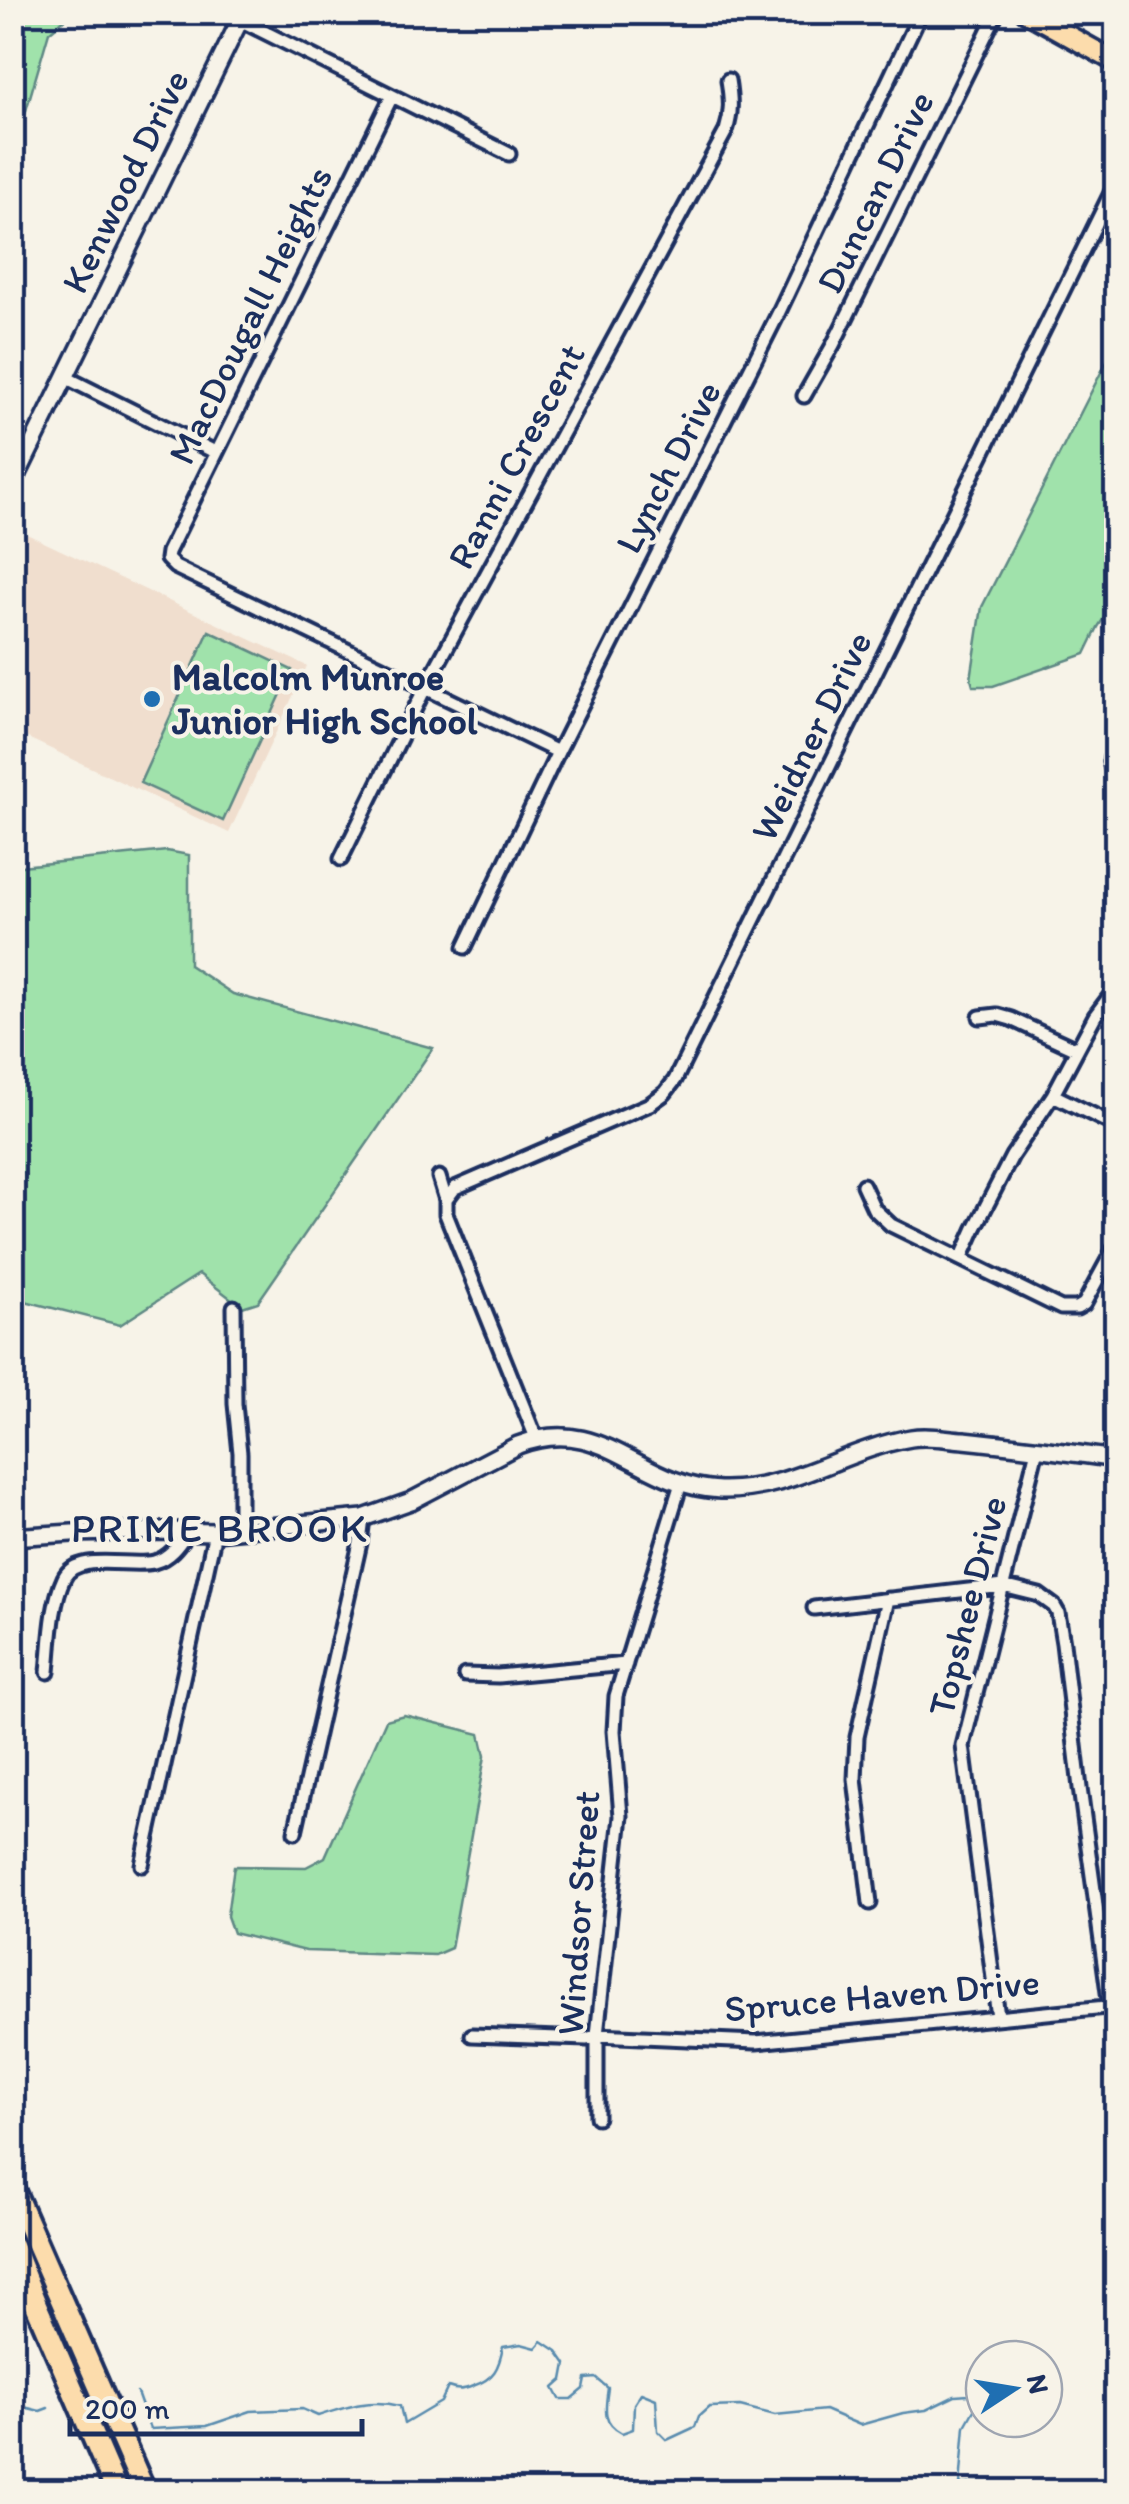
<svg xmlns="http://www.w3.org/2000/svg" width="1129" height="2504" font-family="Itim,sans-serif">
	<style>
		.built { fill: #f0dece }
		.green { fill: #a0e2ab; stroke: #5e8884; stroke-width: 2.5 }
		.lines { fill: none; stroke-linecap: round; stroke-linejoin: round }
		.stream { stroke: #598bae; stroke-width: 2.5 }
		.street-casing { stroke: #1b2f5e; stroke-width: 19 }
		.secondary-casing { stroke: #1b2f5e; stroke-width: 22 }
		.primary-casing { stroke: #1b2f5e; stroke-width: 25 }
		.highway-casing { stroke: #1b2f5e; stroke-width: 28 }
		.street { stroke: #f7f3e8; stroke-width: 11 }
		.secondary { stroke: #f7f3e8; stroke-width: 15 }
		.primary { stroke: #fcdcac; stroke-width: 18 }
		.highway { stroke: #fcdcac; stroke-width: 20 }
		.poi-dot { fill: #1f6fb2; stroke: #f7f3e8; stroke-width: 4 }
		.labels { text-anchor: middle; stroke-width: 8; stroke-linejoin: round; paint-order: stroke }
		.street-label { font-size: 38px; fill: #1b2f5e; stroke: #f7f3e8 }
		.poi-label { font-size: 38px; font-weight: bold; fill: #1b2f5e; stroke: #f7f3e8; text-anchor: start }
		.quarter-label { font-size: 42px; letter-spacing: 2.5px; fill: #1b2f5e; stroke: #f7f3e8 }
	</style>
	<rect width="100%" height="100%" fill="#f7f3e8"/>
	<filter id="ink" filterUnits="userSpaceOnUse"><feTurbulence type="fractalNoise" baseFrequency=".01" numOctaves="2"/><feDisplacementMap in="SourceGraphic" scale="20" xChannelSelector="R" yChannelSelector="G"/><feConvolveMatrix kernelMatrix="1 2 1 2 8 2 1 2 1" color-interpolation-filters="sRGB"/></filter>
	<g filter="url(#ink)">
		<!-- built -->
		<path class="built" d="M16 529 307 666 229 833 13 731 12 537Z"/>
		<!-- green -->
		<path class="green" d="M12 13H72L49 32 23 121 16 126 12 121Z
			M1116 343V599L1098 627 1085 654 993 686H973L971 679 982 607Z
			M209 631 292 670 223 821 140 783Z
			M167 851 189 855V965L233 994 433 1048 258 1302 242 1307 199 1274 120 1325 13 1298 12 1032 15 1029 12 1024V867Z
			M404 1715 480 1734 485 1756 451 1948 435 1955 306 1951 233 1933 227 1916 234 1866 306 1867 325 1857 386 1720Z"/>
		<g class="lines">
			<!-- stream -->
			<path class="stream" d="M137 2393 150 2429 207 2426 251 2411 302 2409 318 2416C346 2407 371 2398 400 2406L404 2424 441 2402 448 2387C458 2391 463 2390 473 2386 494 2379 499 2368 503 2347L521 2344 536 2348 542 2341 557 2351 566 2364 563 2380 554 2388 560 2399H572L584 2389 586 2379 596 2378 608 2388C605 2408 602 2423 622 2433L633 2429 634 2404 641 2393 656 2399 658 2431 667 2440 695 2427 699 2416 709 2407 740 2406 775 2415 825 2410 860 2425 903 2413 926 2410 955 2396 983 2394 965 2426 960 2485 998 2481 1028 2482 1027 2492
				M12 2404 40 2411 48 2408
				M1107 2492 1113 2483H1116"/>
			<!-- street casing -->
			<g class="street-casing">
				<path id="street" d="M240 20 509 154
					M392 96 168 552 167 559 175 567 558 752
					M65 377 215 452
					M804 396 833 345 997 12
					M1116 733 1110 762 1116 782
					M341 859 425 688 726 131C732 113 731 99 728 80
					M465 947 558 752 778 314 921 12
					M980 1017 997 1015 1011 1019 1076 1049
					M1053 1095 1116 1126
					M439 1177 446 1200V1214L536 1438
					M863 1185 874 1209 891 1225 1061 1308H1077L1084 1304 1116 1245
					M446 1200 455 1188 650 1104 665 1093 675 1080 1116 183
					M961 1259 975 1228 1012 1156 1053 1095 1095 1016 1116 988
					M234 1307 235 1404 240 1453V1530
					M814 1608 1003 1586 1039 1595 1054 1606 1058 1613 1063 1643 1080 1788 1110 2007
					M48 1672C51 1642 51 1606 64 1578 77 1551 130 1568 154 1562 170 1558 179 1544 188 1531
					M465 1675 498 1676 626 1664
					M295 1832 360 1543 363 1518
					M142 1865 215 1532
					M870 1903 855 1779 857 1737 888 1599
					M998 2017 963 1746 1037 1449
					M472 2035 587 2039 597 2035 756 2042 1116 2006
					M597 2117V2035L621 1816 614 1731 616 1696 681 1483"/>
			</g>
			<!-- secondary casing -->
			<g class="secondary-casing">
				<path id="secondary" d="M12 486 244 12
					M12 1537 72 1533 165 1531 215 1532 363 1518 411 1501 518 1445C603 1412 639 1487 720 1490 789 1492 845 1449 911 1438 928 1435 947 1439 964 1440 1015 1445 1066 1452 1116 1459"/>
			</g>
			<!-- primary casing -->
			<g class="primary-casing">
				<path id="primary" d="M1026 12 1116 62"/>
			</g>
			<!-- highway casing -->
			<g class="highway-casing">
				<path id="highway" d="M12 2187 145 2492
					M12 2245 37 2307 117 2492"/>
			</g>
			<!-- street -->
			<use href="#street" class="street"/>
			<!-- secondary -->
			<use href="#secondary" class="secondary"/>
			<!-- primary -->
			<use href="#primary" class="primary"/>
			<!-- highway -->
			<use href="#highway" class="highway"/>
		</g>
	</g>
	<!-- markers -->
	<circle class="poi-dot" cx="152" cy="699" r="10"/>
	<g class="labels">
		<!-- street labels -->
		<g class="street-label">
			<text transform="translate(125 181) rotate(-64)" y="13">Kenwood Drive</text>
			<text transform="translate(875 192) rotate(-64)" y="13">Duncan Drive</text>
			<text transform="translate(250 315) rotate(-64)" y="13">MacDougall Heights</text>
			<text transform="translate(516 456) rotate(-62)" y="13">Ranni Crescent</text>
			<text transform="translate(668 467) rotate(-63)" y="13">Lynch Drive</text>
			<text transform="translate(811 736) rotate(-64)" y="13">Weidner Drive</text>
			<text transform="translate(967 1606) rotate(-76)" y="13">Topshee Drive</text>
			<text transform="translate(578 1913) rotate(-86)" y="13">Windsor Street</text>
			<text transform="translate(882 1995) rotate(-5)" y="13">Spruce Haven Drive</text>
		</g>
		<!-- poi labels -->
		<g class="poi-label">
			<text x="172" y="690">Malcolm Munroe<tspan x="172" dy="44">Junior High School</tspan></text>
		</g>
		<!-- quarter labels -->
		<g class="quarter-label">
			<text x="220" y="1542">PRIME BROOK</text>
		</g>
	</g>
	<!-- margin -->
	<rect width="1129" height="2504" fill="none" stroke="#f7f3e8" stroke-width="50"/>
	<rect x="25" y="25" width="1079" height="2454" fill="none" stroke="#1b2f5e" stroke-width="4" filter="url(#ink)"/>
	<!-- north arrow -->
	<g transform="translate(1014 2389) rotate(78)"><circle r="48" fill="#f7f3e8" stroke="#9fa5b1" stroke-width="2.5"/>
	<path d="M0-8L18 38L0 25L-18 38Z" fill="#1f6fb2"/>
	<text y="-15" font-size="28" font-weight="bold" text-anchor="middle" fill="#1b2f5e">N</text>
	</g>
	<!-- scale -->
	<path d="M70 2419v15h292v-15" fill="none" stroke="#1b2f5e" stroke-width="5"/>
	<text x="85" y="2419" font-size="30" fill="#1b2f5e" stroke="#f7f3e8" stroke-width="8" paint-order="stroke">200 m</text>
</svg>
